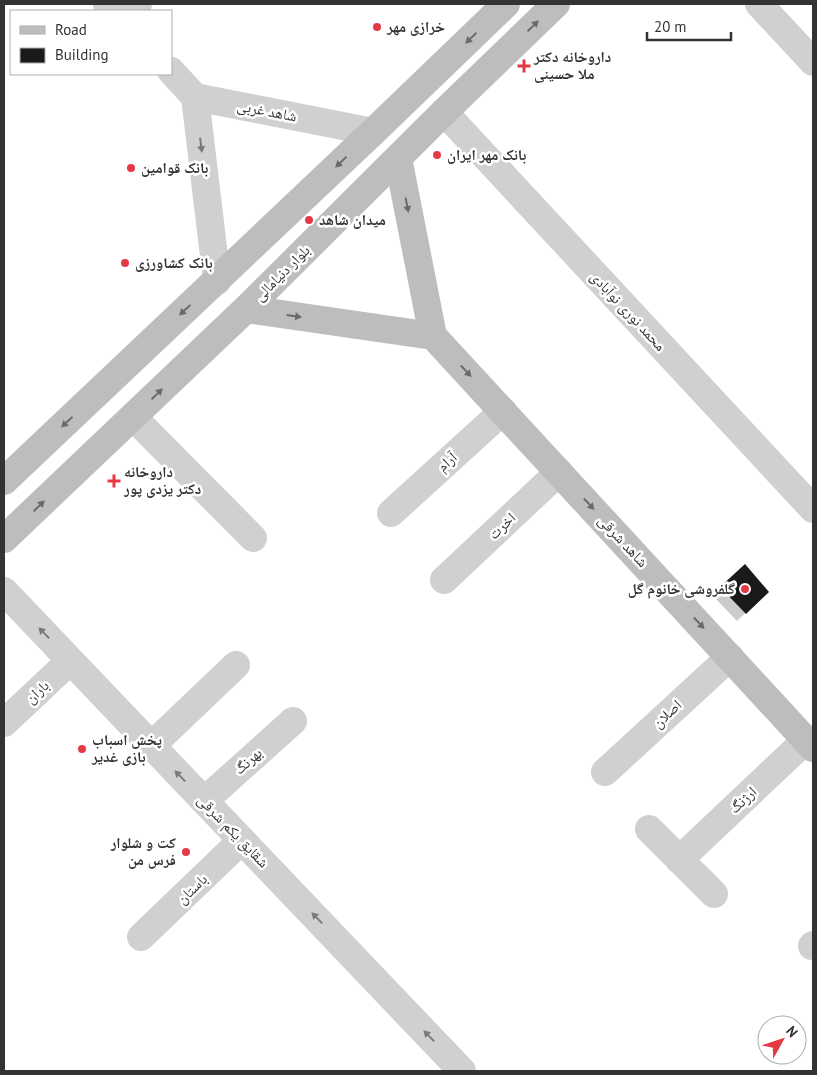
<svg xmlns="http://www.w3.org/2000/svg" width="817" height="1075" font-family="'PT Sans','Noto Naskh Arabic',sans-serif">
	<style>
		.shadow { fill: #0003 }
		.building { fill: #1a1a1a }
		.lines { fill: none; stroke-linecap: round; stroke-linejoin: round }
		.minor { stroke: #d0d0d0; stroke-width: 28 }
		.tertiary { stroke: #d0d0d0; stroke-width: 28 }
		.secondary { stroke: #bdbdbd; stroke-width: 28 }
		.oneway { fill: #6a6a6a }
		.oneway2 { fill: #7a7a7a }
		.poi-dot { fill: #e63946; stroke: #fff; stroke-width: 2 }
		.labels { text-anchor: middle; stroke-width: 5; stroke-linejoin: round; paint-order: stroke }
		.poi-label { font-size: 15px; font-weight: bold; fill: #333; stroke: #fff; text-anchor: start }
		.street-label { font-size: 15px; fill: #333; stroke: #fff }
	</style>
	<rect width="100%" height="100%" fill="#fff"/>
	<!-- shadow -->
	<path class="shadow" d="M745 566 767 592 737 621 713 596Z"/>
	<!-- building -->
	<path class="building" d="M745 564 769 592 746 614 720 587Z"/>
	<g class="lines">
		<!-- minor -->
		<path class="minor" d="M759 4 813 62
			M130 11 138 4
			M444 112 813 509
			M133 417 253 538
			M391 513 503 411
			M444 580 559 472
			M4 591 462 1071
			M4 723 70 661
			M151 746 236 665
			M605 772 730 657
			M204 801 293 721
			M649 829 714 894
			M679 860 806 740
			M141 937 242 840
			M812 946 813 945"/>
		<!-- tertiary -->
		<path class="tertiary" d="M107 4 114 11
			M171 71 195 97 373 132
			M195 97 217 281"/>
		<!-- secondary -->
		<path class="secondary" d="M398 158 433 336
			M246 309 433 336
			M433 336 813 748
			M4 481 373 132 506 4
			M4 539 246 309 444 112 556 4"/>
	</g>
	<!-- one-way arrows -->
	<defs><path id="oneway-solid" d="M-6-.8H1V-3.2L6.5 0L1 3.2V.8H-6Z" transform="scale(1.25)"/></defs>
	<g class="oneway">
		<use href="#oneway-solid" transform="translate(533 26) rotate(-44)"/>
		<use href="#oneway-solid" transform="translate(471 38) rotate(136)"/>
		<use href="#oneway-solid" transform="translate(341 162) rotate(136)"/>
		<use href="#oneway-solid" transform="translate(407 205) rotate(79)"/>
		<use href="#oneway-solid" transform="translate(185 310) rotate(137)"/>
		<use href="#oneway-solid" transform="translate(294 316) rotate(8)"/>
		<use href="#oneway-solid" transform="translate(466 371) rotate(47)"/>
		<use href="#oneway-solid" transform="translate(157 394) rotate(-44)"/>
		<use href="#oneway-solid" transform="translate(67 422) rotate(137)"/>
		<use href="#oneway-solid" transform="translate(589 504) rotate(47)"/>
		<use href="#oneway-solid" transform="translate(39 506) rotate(-44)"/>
		<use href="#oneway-solid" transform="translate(699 623) rotate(47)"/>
	</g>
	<g class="oneway2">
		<use href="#oneway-solid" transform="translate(201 145) rotate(83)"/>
		<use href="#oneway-solid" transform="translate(44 633) rotate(-134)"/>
		<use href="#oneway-solid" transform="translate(180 776) rotate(-134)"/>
		<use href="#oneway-solid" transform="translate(317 918) rotate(-134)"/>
		<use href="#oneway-solid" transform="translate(429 1036) rotate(-134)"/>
	</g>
	<!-- markers -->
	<g class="poi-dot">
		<circle cx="377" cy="27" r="5"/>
		<path d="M521.5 58.5h5v5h5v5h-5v5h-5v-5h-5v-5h5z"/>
		<circle cx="437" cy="155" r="5"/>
		<circle cx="131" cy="168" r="5"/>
		<circle cx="309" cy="220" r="5"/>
		<circle cx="125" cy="263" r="5"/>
		<path d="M111.5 473.5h5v5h5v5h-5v5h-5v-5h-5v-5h5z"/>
		<circle cx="745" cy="589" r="5"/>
		<circle cx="82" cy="749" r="5"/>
		<circle cx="186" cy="852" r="5"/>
	</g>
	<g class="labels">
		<!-- poi labels -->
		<g class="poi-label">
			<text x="387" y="32">خرازی مهر</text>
			<text x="534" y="62">داروخانه دکتر<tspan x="534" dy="17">ملا حسینی</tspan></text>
			<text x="447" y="160">بانک مهر ایران</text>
			<text x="141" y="173">بانک قوامین</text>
			<text x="319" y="225">میدان شاهد</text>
			<text x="135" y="268">بانک کشاورزی</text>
			<text x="124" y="477">داروخانه<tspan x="124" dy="17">دکتر یزدی پور</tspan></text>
			<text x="735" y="594" text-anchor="end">گلفروشی خانوم گل</text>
			<text x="92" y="745">پخش اسباب<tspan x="92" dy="17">بازی غدیر</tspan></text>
			<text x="176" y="848" text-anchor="end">کت و شلوار<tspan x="176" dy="17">فرس من</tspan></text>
		</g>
		<!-- street labels -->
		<g class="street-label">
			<text transform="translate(267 111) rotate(11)" y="5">شاهد غربی</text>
			<text transform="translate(282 273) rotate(-45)" y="5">بلوار دنیامالی</text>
			<text transform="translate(628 311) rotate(47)" y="5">محمد نوری نوآبادی</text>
			<text transform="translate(447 462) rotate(-42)" y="5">آرام</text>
			<text transform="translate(502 526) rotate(-43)" y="5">اخرت</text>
			<text transform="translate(623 541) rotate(47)" y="5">شاهد شرقی</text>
			<text transform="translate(37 692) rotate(-43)" y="5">باران</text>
			<text transform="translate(667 714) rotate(-43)" y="5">اصلان</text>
			<text transform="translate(248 761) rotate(-42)" y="5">بهرنگ</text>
			<text transform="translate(743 800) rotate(-43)" y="5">ارژنگ</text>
			<text transform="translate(233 831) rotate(46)" y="5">شقایق یکم شرقی</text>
			<text transform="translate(192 889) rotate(-44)" y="5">باستان</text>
		</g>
	</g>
	<!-- border -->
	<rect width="817" height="1075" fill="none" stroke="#333333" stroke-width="10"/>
	<!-- legend -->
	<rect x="10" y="10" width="162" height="65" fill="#ffffff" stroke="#adadad"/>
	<rect x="20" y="26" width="25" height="8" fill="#bdbdbd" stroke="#adadad"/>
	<text x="55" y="35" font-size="15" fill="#333333">Road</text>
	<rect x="20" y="48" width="25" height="15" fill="#1a1a1a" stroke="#adadad"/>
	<text x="55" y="60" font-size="15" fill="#333333">Building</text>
	<!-- north arrow -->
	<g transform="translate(782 1040) rotate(50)"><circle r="24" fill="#ffffff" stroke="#adadad"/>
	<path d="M0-4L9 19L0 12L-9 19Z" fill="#e63946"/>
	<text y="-8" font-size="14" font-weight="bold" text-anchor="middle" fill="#333333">N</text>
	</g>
	<!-- scale -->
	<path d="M647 32v8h84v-8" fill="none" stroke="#333333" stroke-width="2.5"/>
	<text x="654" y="32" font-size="15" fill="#333333" stroke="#ffffff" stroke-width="4" paint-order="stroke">20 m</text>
</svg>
